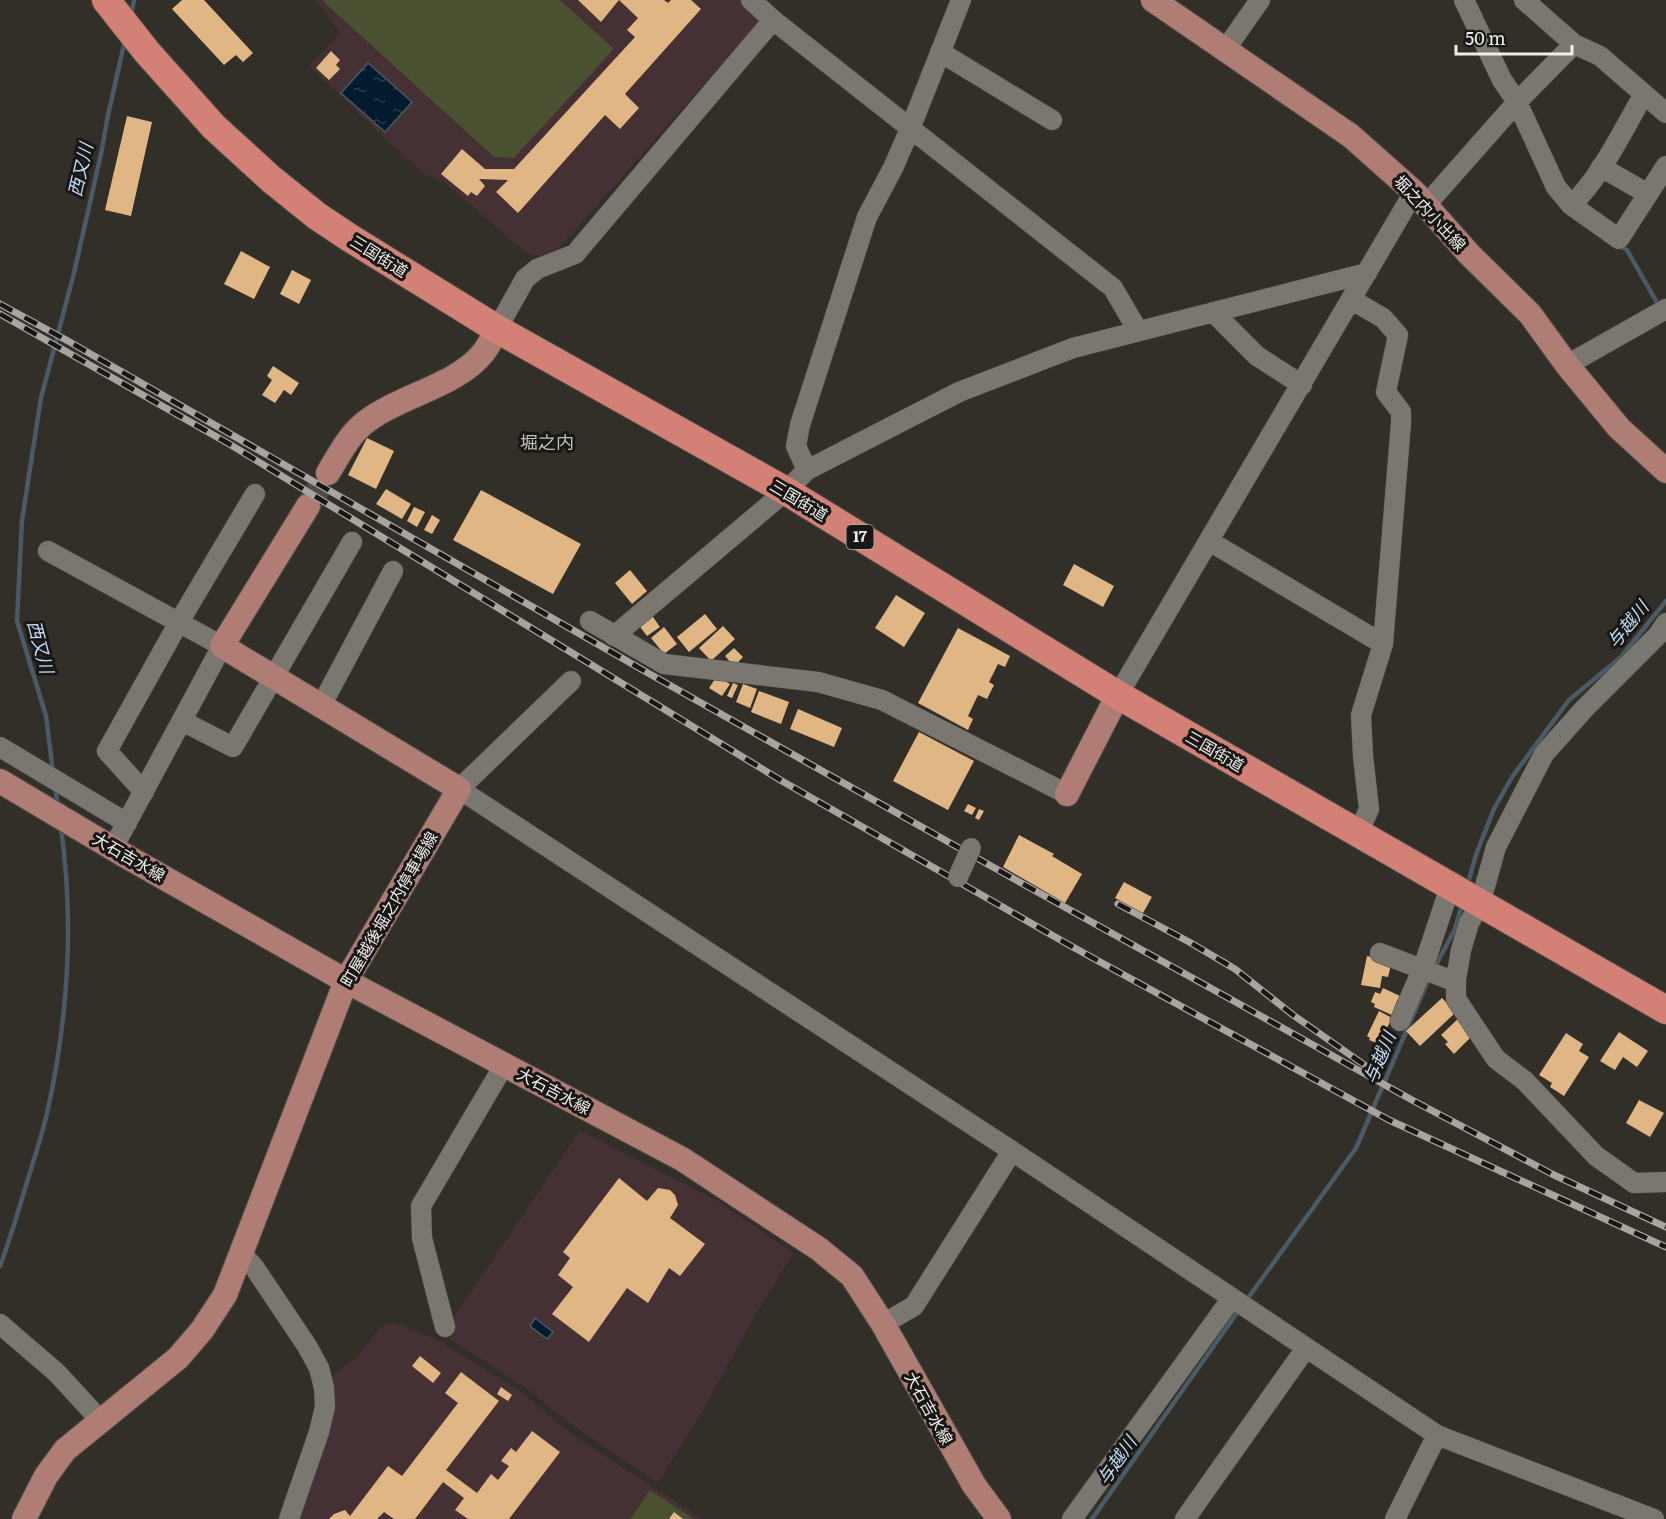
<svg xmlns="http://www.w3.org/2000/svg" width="1666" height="1519" font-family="Literata,'Noto Sans JP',serif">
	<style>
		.education { fill: #453133 }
		.pitch { fill: #495131 }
		.water { fill: url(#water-ripples); stroke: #4a5a66; stroke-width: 1.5 }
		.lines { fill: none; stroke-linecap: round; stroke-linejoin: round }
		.stream { stroke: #4a5a66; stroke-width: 4.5 }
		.building { fill: #e0b685 }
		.major-tunnel { stroke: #4e4c46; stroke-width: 24; stroke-dasharray: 24 12; stroke-linecap: butt }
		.minor-casing { stroke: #4d4b45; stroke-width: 21 }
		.major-casing { stroke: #4d4b45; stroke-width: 26 }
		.highway-casing { stroke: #4d4b45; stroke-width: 30 }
		.minor { stroke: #7a7770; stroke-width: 20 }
		.major { stroke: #af7d74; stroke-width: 24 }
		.highway { stroke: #d38176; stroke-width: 28 }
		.rail-casing { stroke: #a8a5a0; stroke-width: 7 }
		.rail { stroke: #191715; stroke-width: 4.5; stroke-dasharray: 14; stroke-linecap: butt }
		.minor-bridge-casing { stroke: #4d4b45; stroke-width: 21; stroke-linecap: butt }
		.minor-bridge { stroke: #7a7770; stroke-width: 20 }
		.labels { text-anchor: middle; stroke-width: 6; stroke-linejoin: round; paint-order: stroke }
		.shield { fill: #191715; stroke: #b0aeaa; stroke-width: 1.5 }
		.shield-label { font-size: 15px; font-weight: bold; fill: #f0eeea }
		.street-label { font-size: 16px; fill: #f0eeea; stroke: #191715 }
		.water-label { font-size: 18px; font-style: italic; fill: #c2dcf5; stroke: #191715 }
		.neighbourhood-label { font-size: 18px; fill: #c3c0b8; stroke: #191715 }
	</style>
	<defs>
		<pattern id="water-ripples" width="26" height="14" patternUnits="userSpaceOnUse" patternTransform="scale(1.5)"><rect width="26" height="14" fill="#031b2e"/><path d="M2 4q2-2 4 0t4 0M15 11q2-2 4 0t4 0" fill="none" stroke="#283c4c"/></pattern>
	</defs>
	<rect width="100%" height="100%" fill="#322f29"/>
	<!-- education -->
	<path class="education" d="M315 0H743L763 18 559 248 543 257 528 254 444 182 422 173 309 66 341 33Z
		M578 1133H586L721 1203 793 1253 750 1324 702 1412 658 1483 566 1421 529 1390 450 1339V1323Z
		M388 1323 398 1324 434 1338 519 1390 573 1435 702 1519H297L333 1394 332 1377 359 1354 381 1327Z"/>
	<!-- pitch -->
	<path class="pitch" d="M324 0H560L614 49 514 158 494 157 324 2Z
		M650 1490 694 1519H630Z"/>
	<!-- water -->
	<path class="water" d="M368 63 412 102 385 132 341 93Z
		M535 1318 553 1332 547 1339 530 1326Z"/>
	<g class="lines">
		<!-- stream -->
		<path class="stream" d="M131 15 134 0
			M1619 246 1627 250 1660 308
			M53 772 46 716 17 621 22 520 41 398 74 273 101 154 108 115 125 40
			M55 786 58 807
			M1467 886 1477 852 1494 809 1512 777 1569 700 1621 657 1666 601
			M1434 969 1455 929 1462 905
			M0 1266C11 1237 19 1208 28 1179 35 1156 43 1132 48 1109 68 1017 74 921 61 828
			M1246 1301 1356 1148 1430 976
			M1092 1519 1239 1310"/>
	</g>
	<!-- building -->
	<path class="building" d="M182 0H204L253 53 243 62 236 55 224 65 172 9Z
		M578 0H664L668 3 671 0H691L701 9 625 94 639 108 620 129 605 115 518 213 496 192 508 180 479 179 485 186 477 196 471 192 468 196 441 174 462 149 485 169H514L635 37 627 30 638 18 619 0 601 22Z
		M331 51 340 60 336 65 340 69 329 80 316 68Z
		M127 116 152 122 131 216 105 210Z
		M241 251 270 267 254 299 224 284Z
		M292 270 311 280 299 304 280 294Z
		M273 366 299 383 291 395 284 390 275 403 262 395 272 380 267 376Z
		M367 438 394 451 376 489 348 475Z
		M386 489 411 504 402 519 376 504Z
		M481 490 581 544 553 594 453 540Z
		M414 507 425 512 417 527 407 521Z
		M432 515 440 520 432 534 424 530Z
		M1074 564 1114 586 1103 607 1063 585Z
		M630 570 647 591 632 604 615 583Z
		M896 595 925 613 904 647 875 628Z
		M651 614 660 627 647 636 638 624Z
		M705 614 717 629 689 652 677 637Z
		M723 626 735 639 711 661 699 648Z
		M664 627 677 644 664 654 651 638Z
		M958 628 1010 656 1005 667 998 664 989 682 994 685 987 699 978 695 968 716 973 719 968 730 918 703Z
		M734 648 743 657 734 666 725 656Z
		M717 676 730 684 722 696 709 688Z
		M733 683 738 685 732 698 727 696Z
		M743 684 757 689 750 708 736 702Z
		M759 691 789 702 781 724 751 712Z
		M798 709 842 728 834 747 790 729Z
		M919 732 974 761 948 810 893 781Z
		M968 804 976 808 972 815 964 811Z
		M979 809 984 811 979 820 975 818Z
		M1019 835 1054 854 1052 856 1082 874 1065 903 1003 867Z
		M1124 882 1152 897 1143 913 1115 898Z
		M1367 956 1392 961 1388 977 1382 976 1380 988 1361 985Z
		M1383 988 1400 996 1396 1003 1399 1005 1394 1016 1374 1007 1375 1004 1371 1002 1375 992 1380 994Z
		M1442 998 1456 1012 1420 1046 1406 1031Z
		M1379 1011 1392 1018 1379 1044 1369 1040 1370 1038 1367 1036Z
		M1461 1016 1470 1027 1465 1031 1471 1037 1454 1054 1445 1044 1448 1042 1441 1035Z
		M1619 1032 1648 1051 1637 1067 1623 1057 1615 1070 1600 1061Z
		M1566 1033 1583 1044 1579 1051 1589 1057 1564 1096 1550 1087 1552 1083 1539 1075Z
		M1383 1047H1390V1056H1384Z
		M1639 1100 1664 1113 1650 1137 1626 1123Z
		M619 1178 647 1201 658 1188 670 1190 675 1195 678 1205 670 1218 705 1244 680 1276 669 1268 648 1303 627 1288 589 1342 552 1314 573 1287 558 1275 570 1258 563 1252Z
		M420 1356 441 1373 433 1383 412 1366Z
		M461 1372 499 1401 446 1470 477 1493 491 1474 498 1480 509 1466 501 1461 511 1448 516 1452 532 1431 560 1452 509 1519H468L455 1510 464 1498 443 1482 415 1519H394L384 1512 377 1519H329L334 1514 345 1510 350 1516 388 1466 402 1476 458 1403 445 1393Z
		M501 1387 512 1395 508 1401 497 1394Z
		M674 1512 683 1519H669Z"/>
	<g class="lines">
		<!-- major-tunnel -->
		<path class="major-tunnel" d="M308 506 328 473"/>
		<!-- minor casing -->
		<g class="minor-casing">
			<path id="minor" d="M751 0 773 20 1113 288 1138 331
				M1464 0 1502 80 1517 102 1556 187 1571 205 1619 239 1666 166
				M1524 0 1574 44 1600 56 1666 113
				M1225 50 1260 0
				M940 52 1052 120
				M1601 167 1648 194
				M1426 205 1517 102 1574 44
				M1571 205C1600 179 1624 128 1644 94
				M1352 300 1383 318 1398 335 1386 392 1401 412V423L1383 644 1361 715 1363 756 1369 809 1358 834
				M1213 312 1257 356 1302 385
				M497 329 525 279 537 269 575 254 773 20
				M1567 365 1666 309
				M807 470 796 446 800 425 867 217 893 168 910 129 961 0
				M1209 541 1383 644
				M48 551 222 646 113 848
				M590 621 664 664 818 682 882 700 1067 794
				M1666 623 1658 635 1584 709 1544 754 1496 847 1480 904 1469 923 1461 950 1456 979V999L1496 1059 1525 1081 1596 1156 1634 1183 1666 1182
				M614 636 786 491 807 470 959 392 1073 348 1367 273
				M571 681 459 789 1012 1151 1437 1435 1654 1519
				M1118 695 1414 192
				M321 706 393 571
				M182 721 233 747 352 542
				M0 747 127 823
				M144 792 107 751 179 622 255 494
				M1380 953 1456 982
				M1400 1021 1424 965 1450 887
				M242 1254 254 1267 307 1346 319 1368 324 1388 325 1407 319 1432 289 1519
				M0 1324 57 1373 100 1420
				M883 1324 914 1306 1012 1151
				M445 1327 422 1238 421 1206 504 1065
				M1072 1519 1232 1298
				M1185 1519 1306 1348
				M1395 1519 1437 1435"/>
		</g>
		<!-- major casing -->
		<g class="major-casing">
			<path id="major" d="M1153 0 1351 136 1414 192 1469 254 1530 314 1567 365 1619 428 1666 471
				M328 473C338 457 347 438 362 425 396 396 456 387 483 353 489 346 493 336 497 329
				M0 781 124 855 346 981 682 1159 819 1249 852 1276 883 1324 974 1485 999 1519
				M1067 794 1118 695
				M24 1519 46 1476 65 1450 178 1358 202 1330 225 1295 346 981 459 789 222 646 308 506"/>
		</g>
		<!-- highway casing -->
		<g class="highway-casing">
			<path id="highway" d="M106 0 147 52 214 127 271 179 317 216 350 238 497 329 786 491 1118 695 1666 1010"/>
		</g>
		<!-- minor -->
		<use href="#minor" class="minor"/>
		<!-- major -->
		<use href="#major" class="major"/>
		<!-- highway -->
		<use href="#highway" class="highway"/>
		<!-- rail casing -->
		<g class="rail-casing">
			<path id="rail" d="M0 304 68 341 648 673 1016 880 1412 1100 1552 1174 1666 1227
				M0 314 231 445 782 781 1071 946 1389 1120 1666 1247
				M1118 904 1191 943 1235 969 1293 1015 1366 1066"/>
		</g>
		<!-- rail -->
		<use href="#rail" class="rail"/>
		<!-- minor-bridge casing -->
		<g class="minor-bridge-casing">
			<path id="minor-bridge" d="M958 877 971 848"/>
		</g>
		<!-- minor-bridge -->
		<use href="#minor-bridge" class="minor-bridge"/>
	</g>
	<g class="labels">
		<!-- shield labels -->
		<rect class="shield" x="846.5" y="525" width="27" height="24" rx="4.5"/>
		<g class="shield-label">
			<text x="860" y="542">17</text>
		</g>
		<!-- street labels -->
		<g class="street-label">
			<text transform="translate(1430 213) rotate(47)" y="6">堀之内小出線</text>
			<text transform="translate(379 256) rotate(32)" y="6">三国街道</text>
			<text transform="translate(799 500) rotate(31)" y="6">三国街道</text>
			<text transform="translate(1215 751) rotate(30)" y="6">三国街道</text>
			<text transform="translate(129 857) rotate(30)" y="6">大石吉水線</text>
			<text transform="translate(389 909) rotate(-60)" y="6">町屋越後堀之内停車場線</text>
			<text transform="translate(554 1091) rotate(28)" y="6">大石吉水線</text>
			<text transform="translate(929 1408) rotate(61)" y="6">大石吉水線</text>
		</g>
		<!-- water labels -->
		<g class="water-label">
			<text transform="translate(81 170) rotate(-77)" y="6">西又川</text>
			<text transform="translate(1628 625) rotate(-51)" y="6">与越川</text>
			<text transform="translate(40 647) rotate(75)" y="6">西又川</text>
			<text transform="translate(1380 1058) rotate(-67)" y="6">与越川</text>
			<text transform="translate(1117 1461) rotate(-55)" y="6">与越川</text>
		</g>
		<!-- neighbourhood labels -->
		<g class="neighbourhood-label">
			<text x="547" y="449">堀之内</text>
		</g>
	</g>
	<!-- scale -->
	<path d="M1456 45v9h116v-9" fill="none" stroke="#f0eeea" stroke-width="3"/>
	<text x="1465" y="45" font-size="18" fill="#f0eeea" stroke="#191715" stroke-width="4.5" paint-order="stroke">50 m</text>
</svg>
